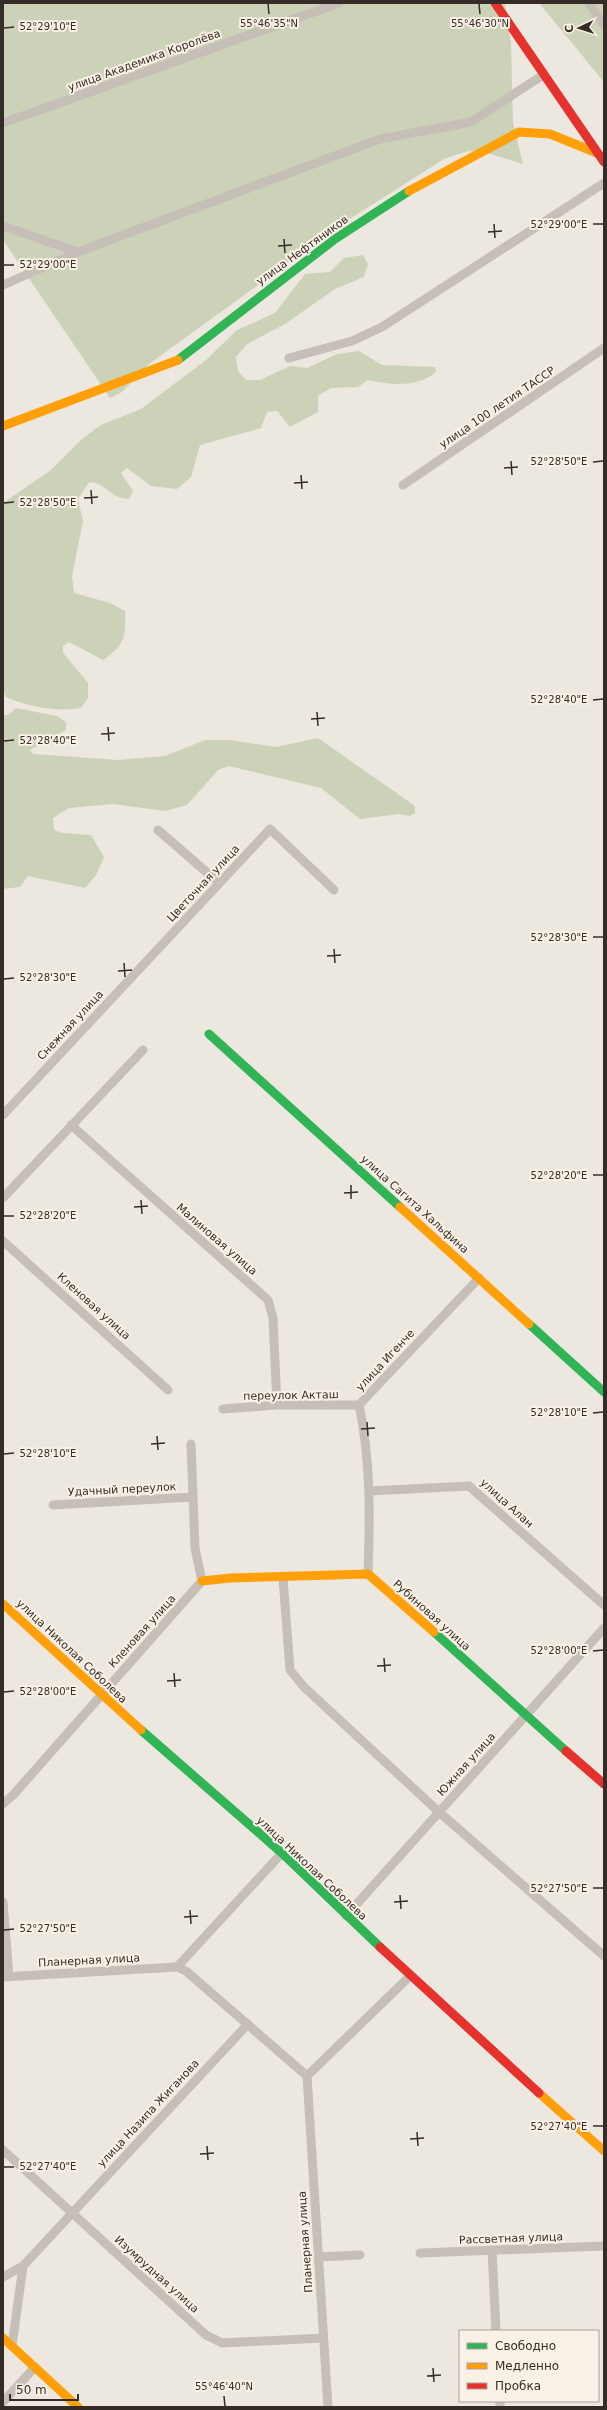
<svg xmlns="http://www.w3.org/2000/svg" width="607" height="2410" font-family="'DejaVu Sans',sans-serif">
	<style>
		.green { fill: #ccd2b8 }
		.lines { fill: none; stroke-linecap: round; stroke-linejoin: round }
		.street { stroke: #c5bfb8; stroke-width: 9 }
		.fast { stroke: #30b455; stroke-width: 9 }
		.slow { stroke: #ff9f0a; stroke-width: 9 }
		.jam { stroke: #e5322d; stroke-width: 9 }
		.ticks { fill: none; stroke: #362c27; stroke-width: 1.5 }
		.labels { text-anchor: middle; stroke-width: 4; stroke-linejoin: round; paint-order: stroke }
		.street-label { font-size: 11px; fill: #362c27; stroke: #faf1e6 }
		.ticks-label { font-size: 10px; text-anchor: middle; fill: #362c27; stroke: #faf1e6; stroke-width: 4; stroke-linejoin: round; paint-order: stroke }
	</style>
	<rect width="100%" height="100%" fill="#ece7df"/>
	<!-- green -->
	<path class="green" d="M3 3H505L511 43 513 123 523 164 488 153 468 151 444 159 348 220 149 364 122 392 110 398 3 240Z
		M539 3H604V82Z
		M363 255 368 264 364 277 335 289 285 324 247 344 236 357 238 371 246 380H260L290 366 307 368 337 354 359 351 382 365 435 367 436 372C417 388 391 385 368 380L358 387 331 388 318 396V412L290 427 277 411 267 412 261 428 200 445 191 477 177 489 151 486 127 468 121 473 133 491 129 499C111 499 107 483 89 482L78 499 83 521 72 576 74 593 110 603 125 611C126 637 125 645 103 660L69 642 63 646V653L88 683V698L81 708C57 712 28 707 6 697L3 689V503L51 470 83 438 101 425 141 409 206 360 237 330 275 313 305 274 330 272 344 258Z
		M16 708 57 716 66 722V730L30 750 33 754 118 760 165 756 205 740H229L276 747 318 738 415 806V813L410 816 399 814 360 819 321 788 229 766 218 770 187 805 165 811 113 804 69 808 53 818 54 830 62 833 91 835 104 857 96 875 85 888 28 876 20 887 3 889V715H8Z"/>
	<g class="lines">
		<!-- street -->
		<path class="street" d="M589 3 604 25
			M3 123 339 3
			M3 226 78 252 380 139 471 122 543 75
			M3 285 78 252
			M289 358 352 341 382 327 604 183
			M403 485 604 348
			M158 830 219 883
			M3 1115 270 829 334 890
			M71 1125 268 1300 273 1318 277 1405
			M3 1198 143 1050
			M3 1241 168 1390
			M359 1405 479 1278
			M359 1405C371 1460 370 1518 368 1574
			M223 1409 277 1405H359
			M369 1491 469 1486 604 1605
			M53 1505 193 1497
			M283 1578 290 1670 304 1687 439 1812 604 1956
			M3 1804 14 1794 202 1581 195 1548 191 1444
			M3 1902 9 1977
			M346 1916 604 1628
			M177 1967 186 1971 307 2076
			M177 1967 282 1853
			M3 1977 177 1967
			M307 2076 328 2407
			M307 2076 410 1976
			M3 2150 206 2335 222 2343 323 2338
			M492 2251 496 2331
			M420 2253 604 2246
			M318 2257 360 2255
			M3 2277 23 2266
			M12 2346 23 2266 248 2024
			M500 2401V2407
			M3 2402 35 2367"/>
		<!-- fast -->
		<path class="fast" d="M178 360 335 239 409 191
			M209 1034 400 1207
			M529 1324 604 1392
			M434 1632 566 1751
			M141 1730 282 1853 380 1947"/>
		<!-- slow -->
		<path class="slow" d="M409 191 519 132 550 134 597 153
			M3 426 178 360
			M400 1207 529 1324
			M202 1581 230 1578 368 1574 434 1632
			M3 1604 141 1730
			M539 2093 604 2151
			M3 2338 78 2407"/>
		<!-- jam -->
		<path class="jam" d="M495 3 604 162
			M566 1751 604 1784
			M380 1947 539 2093"/>
	</g>
	<!-- ticks -->
	<path class="ticks" d="M268 4 269 14M479 4 480 14M4 28 14 27M494 224 495 238M593 224H603M488 232 502 231M284 239 285 253M278 246 292 245M4 265H14M511 461 512 475M593 462 603 461M504 468 518 467M301 475 302 489M294 483 308 482M91 490 92 504M84 498 98 497M4 503 14 502M593 700 603 699M317 712 318 726M311 719 325 718M108 727 109 741M101 734 115 733M4 741 14 740M593 937H603M334 949 335 963M327 956 341 955M124 963 125 977M118 971 132 970M4 979 14 978M593 1175H603M351 1185V1199M344 1193 358 1192M141 1200 142 1214M134 1207 148 1206M4 1216H14M593 1413 603 1412M367 1422 368 1436M361 1429 375 1428M157 1436 158 1450M151 1444 165 1443M4 1454 14 1453M593 1651 603 1650M384 1658 385 1672M377 1666 391 1665M174 1673 175 1687M167 1681 181 1680M4 1692 14 1691M593 1888H603M400 1895 401 1909M394 1902 408 1901M190 1910 191 1924M184 1917 198 1916M4 1930 14 1929M593 2126H603M417 2132 418 2146M410 2139 424 2138M207 2146 208 2160M200 2154 214 2153M4 2167H14M433 2368 434 2382M427 2376 441 2375M224 2396 225 2406"/>
	<g class="labels">
		<!-- street labels -->
		<g class="street-label">
			<text transform="translate(144 60) rotate(-20)" y="4">улица Академика Королёва</text>
			<text transform="translate(302 250) rotate(-36)" y="4">улица Нефтяников</text>
			<text transform="translate(497 407) rotate(-34)" y="4">улица 100 летия ТАССР</text>
			<text transform="translate(203 883) rotate(-47)" y="4">Цветочная улица</text>
			<text transform="translate(70 1025) rotate(-47)" y="4">Снежная улица</text>
			<text transform="translate(415 1204) rotate(42)" y="4">улица Сагита Хальфина</text>
			<text transform="translate(217 1239) rotate(41)" y="4">Малиновая улица</text>
			<text transform="translate(94 1306) rotate(42)" y="4">Кленовая улица</text>
			<text transform="translate(385 1360) rotate(-47)" y="4">улица Игенче</text>
			<text transform="translate(291 1395) rotate(-1)" y="4">переулок Акташ</text>
			<text transform="translate(122 1489) rotate(-3)" y="4">Удачный переулок</text>
			<text transform="translate(507 1503) rotate(42)" y="4">улица Алан</text>
			<text transform="translate(432 1615) rotate(42)" y="4">Рубиновая улица</text>
			<text transform="translate(142 1631) rotate(-48)" y="4">Кленовая улица</text>
			<text transform="translate(72 1651) rotate(43)" y="4">улица Николая Соболева</text>
			<text transform="translate(466 1764) rotate(-48)" y="4">Южная улица</text>
			<text transform="translate(312 1868) rotate(43)" y="4">улица Николая Соболева</text>
			<text transform="translate(89 1960) rotate(-3)" y="4">Планерная улица</text>
			<text transform="translate(148 2113) rotate(-47)" y="4">улица Назипа Жиганова</text>
			<text transform="translate(511 2238) rotate(-2)" y="4">Рассветная улица</text>
			<text transform="translate(305 2242) rotate(-94)" y="4">Планерная улица</text>
			<text transform="translate(157 2274) rotate(42)" y="4">Изумрудная улица</text>
		</g>
	</g>
	<g class="ticks-label">
		<text x="269" y="27">55°46'35"N</text>
		<text x="480" y="27">55°46'30"N</text>
		<text x="48" y="30">52°29'10"E</text>
		<text x="559" y="228">52°29'00"E</text>
		<text x="48" y="268">52°29'00"E</text>
		<text x="559" y="465">52°28'50"E</text>
		<text x="48" y="506">52°28'50"E</text>
		<text x="559" y="703">52°28'40"E</text>
		<text x="48" y="744">52°28'40"E</text>
		<text x="559" y="941">52°28'30"E</text>
		<text x="48" y="981">52°28'30"E</text>
		<text x="559" y="1179">52°28'20"E</text>
		<text x="48" y="1219">52°28'20"E</text>
		<text x="559" y="1416">52°28'10"E</text>
		<text x="48" y="1457">52°28'10"E</text>
		<text x="559" y="1654">52°28'00"E</text>
		<text x="48" y="1695">52°28'00"E</text>
		<text x="559" y="1892">52°27'50"E</text>
		<text x="48" y="1932">52°27'50"E</text>
		<text x="559" y="2130">52°27'40"E</text>
		<text x="48" y="2170">52°27'40"E</text>
		<text x="224" y="2390">55°46'40"N</text>
	</g>
	<!-- border -->
	<rect width="607" height="2410" fill="none" stroke="#362c27" stroke-width="8"/>
	<!-- legend -->
	<rect x="459" y="2330" width="140" height="72" fill="#faf1e6" stroke="#aca29a"/>
	<rect x="467" y="2343" width="20" height="6" fill="#30b455" stroke="#aca29a"/>
	<text x="495" y="2350" font-size="12" fill="#362c27">Свободно</text>
	<rect x="467" y="2363" width="20" height="6" fill="#ff9f0a" stroke="#aca29a"/>
	<text x="495" y="2370" font-size="12" fill="#362c27">Медленно</text>
	<rect x="467" y="2383" width="20" height="6" fill="#e5322d" stroke="#aca29a"/>
	<text x="495" y="2390" font-size="12" fill="#362c27">Пробка</text>
	<!-- north arrow -->
	<g transform="translate(579 28) rotate(266)" stroke="#faf1e6" stroke-width="3" paint-order="stroke">
	<path d="M0-3L7 15L0 10L-7 15Z" fill="#362c27"/>
	<text y="-6" font-size="11" font-weight="bold" text-anchor="middle" fill="#362c27">С</text>
	</g>
	<!-- scale -->
	<path d="M10 2394v6h68v-6" fill="none" stroke="#362c27" stroke-width="2"/>
	<text x="16" y="2394" font-size="12" fill="#362c27" stroke="#faf1e6" stroke-width="3" paint-order="stroke">50 m</text>
</svg>
